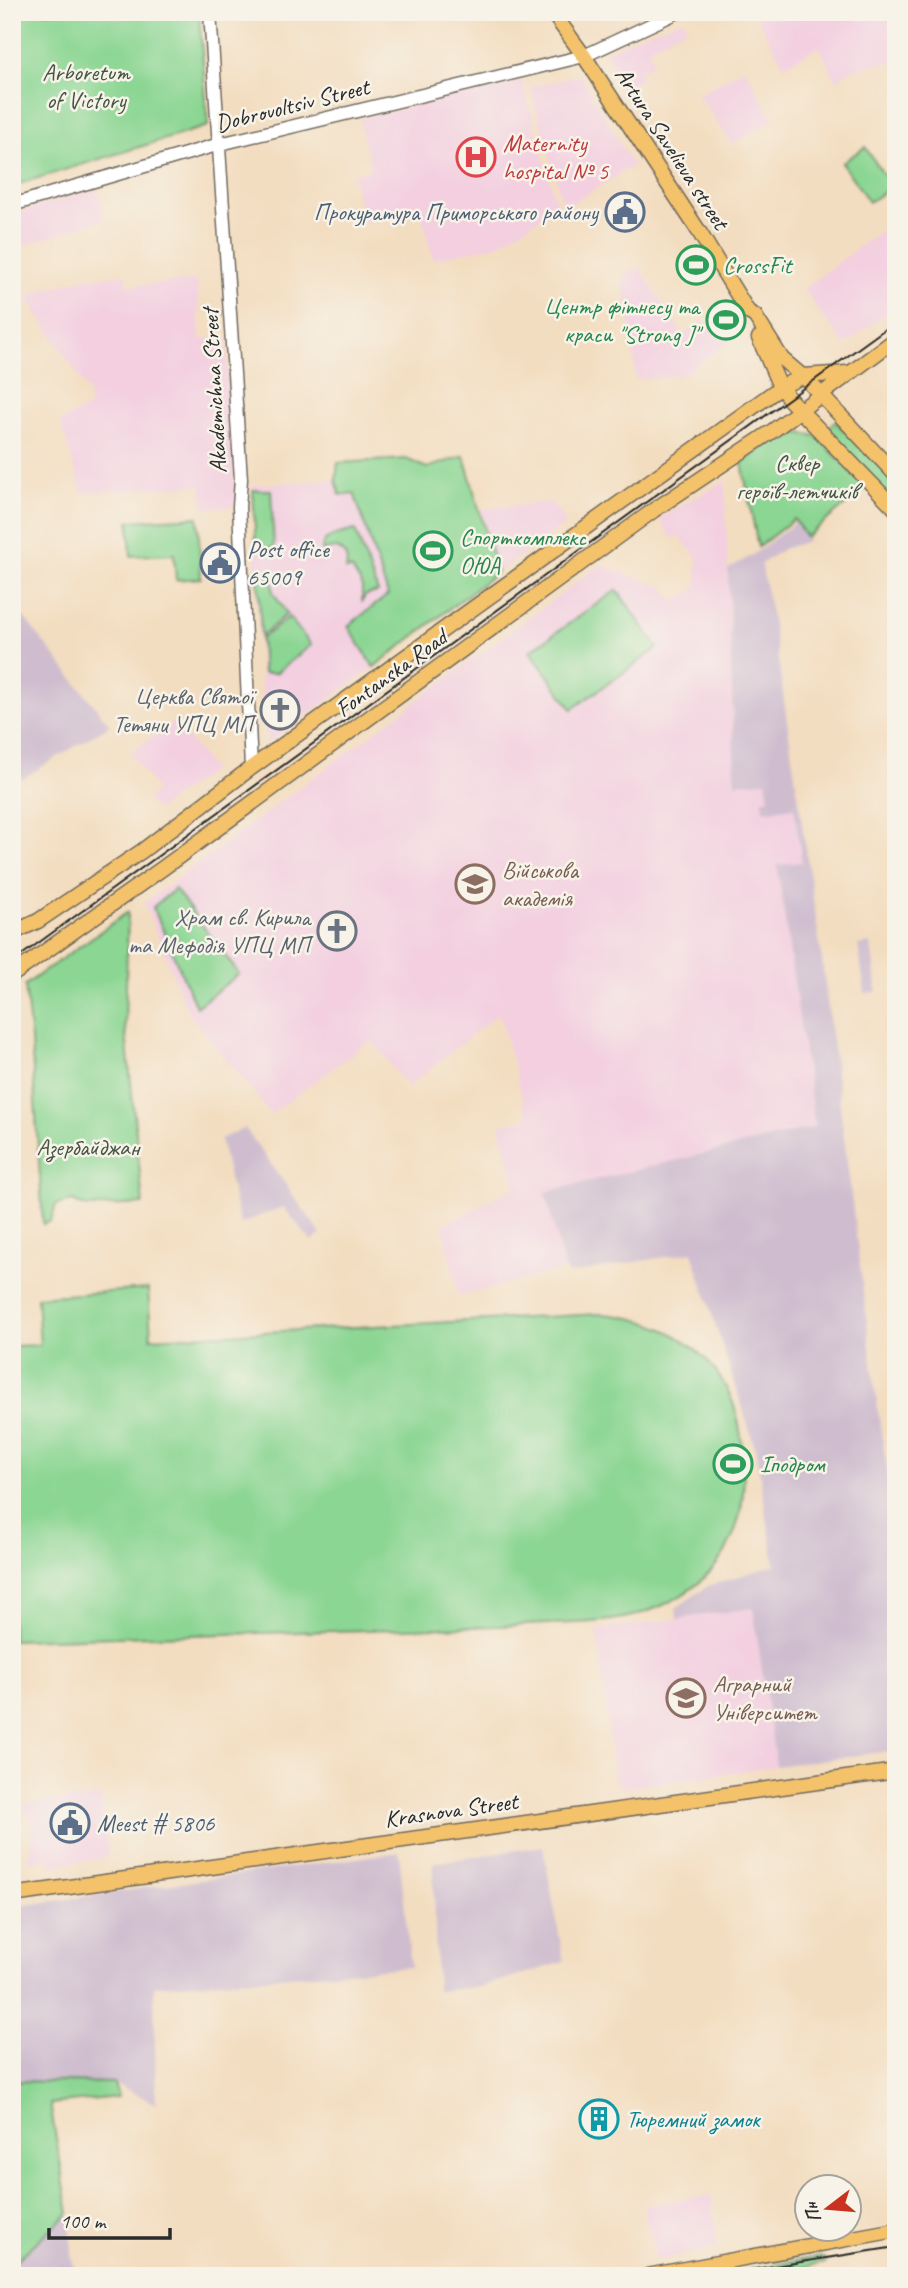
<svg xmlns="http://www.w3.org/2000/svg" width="908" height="2288" font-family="Caveat,sans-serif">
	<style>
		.built { fill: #f3cfe0 }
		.industrial { fill: #cfbdcf }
		.green { fill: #8bd693; stroke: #5b805f; stroke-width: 2 }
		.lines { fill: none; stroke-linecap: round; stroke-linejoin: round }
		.minor-casing { stroke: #71695f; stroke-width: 15 }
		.major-casing { stroke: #71695f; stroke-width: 17 }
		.minor { stroke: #fff; stroke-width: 12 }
		.major { stroke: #f4c26a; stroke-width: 14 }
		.tram { stroke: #2b2b2b; stroke-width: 2 }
		.labels { text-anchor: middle; stroke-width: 5; stroke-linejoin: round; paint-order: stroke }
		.park-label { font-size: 24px; fill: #435645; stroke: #f7f3e8 }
		.street-label { font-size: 24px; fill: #2b2b2b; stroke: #f7f3e8 }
		.health-label { font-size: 24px; fill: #be3a42; stroke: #f7f3e8; text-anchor: start }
		.service-label { font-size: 24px; fill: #4e5e75; stroke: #f7f3e8; text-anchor: start }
		.leisure-label { font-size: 24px; fill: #27864d; stroke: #f7f3e8; text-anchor: start }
		.worship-label { font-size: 24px; fill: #5b616d; stroke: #f7f3e8; text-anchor: end }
		.education-label { font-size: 24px; fill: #785e54; stroke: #f7f3e8; text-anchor: start }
		.culture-label { font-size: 24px; fill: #0d838f; stroke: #f7f3e8; text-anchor: start }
	</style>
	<rect width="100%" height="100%" fill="#f7f3e8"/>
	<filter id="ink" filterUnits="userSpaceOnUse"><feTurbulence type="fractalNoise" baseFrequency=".0143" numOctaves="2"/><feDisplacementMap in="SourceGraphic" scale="14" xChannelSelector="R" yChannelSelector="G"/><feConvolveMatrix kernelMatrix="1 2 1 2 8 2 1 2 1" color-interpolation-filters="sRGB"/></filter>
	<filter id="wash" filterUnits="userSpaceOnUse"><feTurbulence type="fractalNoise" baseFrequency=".00686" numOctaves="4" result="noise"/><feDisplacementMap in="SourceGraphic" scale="28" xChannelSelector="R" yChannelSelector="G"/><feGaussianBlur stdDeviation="1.57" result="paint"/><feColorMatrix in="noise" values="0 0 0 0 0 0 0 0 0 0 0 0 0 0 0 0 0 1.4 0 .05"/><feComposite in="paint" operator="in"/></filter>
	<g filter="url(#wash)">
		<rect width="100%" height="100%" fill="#f3ddc0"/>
		<!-- built -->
		<path class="built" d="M753 12H896V61L852 69 836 81 819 46 784 66Z
			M684 19 687 27 648 49 654 63 639 71 642 78 627 87 618 76 606 52 642 34Z
			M744 68 774 120 732 144 698 94Z
			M580 75 633 166 564 208 530 87Z
			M522 80 557 207 497 245 433 259 419 205 393 211 394 215 364 223 352 175 371 169 359 119Z
			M97 189 105 219 12 249V214Z
			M896 219V306L844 345 803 289Z
			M639 267 683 335 706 321 717 337 739 323 745 331 682 375 636 380 633 344 622 277Z
			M126 274 127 286 197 280 200 339 226 338 236 506 205 508 201 485 82 493 60 422 90 406 88 391 26 295 86 278Z
			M336 480 340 495 354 493 388 596 348 626 374 667 267 744 262 703 252 485Z
			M725 481 735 783 766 780 769 798 794 806 802 863 777 866 815 1128 545 1192 565 1269 459 1296 442 1225 515 1188 500 1125 528 1118 499 1013 408 1087 371 1040 271 1114 189 1014 144 903 600 565 664 587 675 602 697 586V557L679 536 671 538 660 518Z
			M551 502 567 523 497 572 481 509Z
			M174 721 213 770 156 810 147 799 157 790 130 753Z
			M753 1608 776 1766 622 1788 620 1783 615 1784 597 1630Z
			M101 1796 109 1857 48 1866 51 1859 29 1862V1850L32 1842 30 1814H24L23 1803Z
			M711 2195 718 2248 656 2260 644 2206Z"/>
		<!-- industrial -->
		<path class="industrial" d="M796 522 808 541 783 549 761 564 772 618 822 960 878 1411 896 1530V1750L776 1766 753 1608 677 1619 676 1608 708 1586 775 1565 755 1447 692 1252 569 1274 565 1269 545 1192 815 1127 777 865 802 862 794 807 764 811 762 800 769 798 766 781 735 783 728 569 751 556Z
			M14 605 110 725 22 779 12 767V607Z
			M871 943 877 992 865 993 858 945Z
			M245 1128 321 1234 312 1242 283 1207 240 1224 220 1139Z
			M543 1846 564 1962 479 1987 437 1991 433 1863Z
			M399 1852 411 1967 154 1986 156 2104 114 2083 12 2081V1907Z
			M69 2213 74 2276H12V2264Z"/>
		<!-- green -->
		<path class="green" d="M12 12H199L208 126 12 186Z
			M865 147 892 187 869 202 842 163Z
			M835 421 896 482V504L824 432Z
			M788 431 817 436 866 488 806 537 794 519 758 547 742 463Z
			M464 456 497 572 374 667 348 626 388 595 354 493 340 495 336 480 338 463 406 459 427 468Z
			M253 490H271L274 548 256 549Z
			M198 517 201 578 176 580 174 554 131 556 129 521Z
			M355 530 378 592 366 595 362 601V585L352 569 346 570C348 560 347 554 337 548L328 549 325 553 322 549C324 534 342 534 355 530Z
			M272 573 273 592 287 614 261 636 258 574Z
			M617 590 658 648 572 709 530 651Z
			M289 617 311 645 276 673H263L261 639Z
			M175 889 239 974 196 1007 153 907Z
			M128 912 125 1024 143 1204 87 1207 72 1201 56 1205 51 1221 43 1224 31 1040 25 985Z
			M148 1289 151 1338 599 1314C656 1317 707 1343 731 1398 739 1417 742 1439 743 1460 748 1527 724 1578 661 1606 624 1623 585 1623 546 1624 510 1626 475 1627 439 1628 297 1632 154 1636 12 1640V1346L40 1345 37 1297Z
			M12 2081 114 2083 118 2097 50 2104 69 2213 12 2264Z
			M817 2257 824 2258 825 2263 749 2276H708Z"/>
	</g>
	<g filter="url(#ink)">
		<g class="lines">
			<!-- minor casing -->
			<g class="minor-casing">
				<path id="minor" d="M210 12 241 479 239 507 251 768
					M12 205 220 144 584 56 678 12"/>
			</g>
			<!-- major casing -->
			<g class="major-casing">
				<path id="major" d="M552 12 584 56 698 230 748 312 755 316 782 359 808 381 896 475
					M759 338 777 380 789 399 896 509
					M12 933 38 921 142 851 251 768 781 387 803 376 847 373
					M12 975 163 868 654 510 771 432 896 339
					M12 1895 896 1771
					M647 2276 896 2230"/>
			</g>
			<!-- minor -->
			<use href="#minor" class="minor"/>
			<!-- major -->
			<use href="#major" class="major"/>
			<!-- tram -->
			<path class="tram" d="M12 962 896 321
				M712 2276 896 2247"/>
		</g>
	</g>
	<!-- icons -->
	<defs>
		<g id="hospital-ring" transform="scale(2.0125)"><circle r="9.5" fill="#f7f3e8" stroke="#e0444e" stroke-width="1.5"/><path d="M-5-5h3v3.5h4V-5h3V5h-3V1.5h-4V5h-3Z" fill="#e0444e"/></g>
		<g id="civic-ring" transform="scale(2.0125)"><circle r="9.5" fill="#f7f3e8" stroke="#5c6f8a" stroke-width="1.5"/><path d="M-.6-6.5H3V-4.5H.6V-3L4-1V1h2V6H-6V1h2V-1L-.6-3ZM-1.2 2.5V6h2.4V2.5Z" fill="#5c6f8a"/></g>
		<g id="stadium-ring" transform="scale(2.0125)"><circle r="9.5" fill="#f7f3e8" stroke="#2e9e5b" stroke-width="1.5"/><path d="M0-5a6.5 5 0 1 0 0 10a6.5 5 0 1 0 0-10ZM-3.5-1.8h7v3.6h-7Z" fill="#2e9e5b"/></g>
		<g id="church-ring" transform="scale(2.0125)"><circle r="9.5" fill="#f7f3e8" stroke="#6b7280" stroke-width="1.5"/><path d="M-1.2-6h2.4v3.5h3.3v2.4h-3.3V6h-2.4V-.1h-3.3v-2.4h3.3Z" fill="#6b7280"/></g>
		<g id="university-ring" transform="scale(2.0125)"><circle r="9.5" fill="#f7f3e8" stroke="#8d6e63" stroke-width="1.5"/><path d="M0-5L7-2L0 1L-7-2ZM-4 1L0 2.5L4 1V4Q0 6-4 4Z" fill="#8d6e63"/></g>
		<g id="building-ring" transform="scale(2.0125)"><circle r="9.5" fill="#f7f3e8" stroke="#0f9aa8" stroke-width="1.5"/><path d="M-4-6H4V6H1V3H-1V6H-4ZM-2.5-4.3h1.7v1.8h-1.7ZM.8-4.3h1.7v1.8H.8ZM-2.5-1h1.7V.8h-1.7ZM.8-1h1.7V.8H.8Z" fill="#0f9aa8"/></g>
	</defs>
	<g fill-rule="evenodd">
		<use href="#hospital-ring" x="476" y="157"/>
		<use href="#civic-ring" x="625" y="212"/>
		<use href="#stadium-ring" x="696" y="265"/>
		<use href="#stadium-ring" x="726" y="320"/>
		<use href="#stadium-ring" x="433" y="551"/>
		<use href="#civic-ring" x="220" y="563"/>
		<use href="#church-ring" x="280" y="710"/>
		<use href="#university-ring" x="475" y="884"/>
		<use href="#church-ring" x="337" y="931"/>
		<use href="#stadium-ring" x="733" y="1464"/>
		<use href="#university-ring" x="686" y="1698"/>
		<use href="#civic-ring" x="70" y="1823"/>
		<use href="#building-ring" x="599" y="2119"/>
	</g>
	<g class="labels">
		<!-- park labels -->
		<g class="park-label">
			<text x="86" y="80">Arboretum<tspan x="86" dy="28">of Victory</tspan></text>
			<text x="797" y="471">Сквер<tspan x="797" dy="28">героїв-летчиків</tspan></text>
			<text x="88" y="1155">Азербайджан</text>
		</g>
		<!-- street labels -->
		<g class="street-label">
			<text transform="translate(292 105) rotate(-14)" y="8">Dobrovoltsiv Street</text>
			<text transform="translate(672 148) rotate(57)" y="8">Artura Savelieva street</text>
			<text transform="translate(214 391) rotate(-93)" y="8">Akademichna Street</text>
			<text transform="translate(391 673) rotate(-36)" y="8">Fontanska Road</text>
			<text transform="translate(451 1810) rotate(-8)" y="8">Krasnova Street</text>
		</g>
		<!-- health labels -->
		<g class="health-label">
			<text x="503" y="151">Maternity<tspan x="503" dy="28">hospital № 5</tspan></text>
		</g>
		<!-- service labels -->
		<g class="service-label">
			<text x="598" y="220" text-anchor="end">Прокуратура Приморського району</text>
			<text x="247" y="557">Post office<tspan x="247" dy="28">65009</tspan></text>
			<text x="97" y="1831">Meest # 5806</text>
		</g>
		<!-- leisure labels -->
		<g class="leisure-label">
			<text x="723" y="273">CrossFit</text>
			<text x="699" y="314" text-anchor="end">Центр фітнесу та<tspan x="699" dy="28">краси "Strong J"</tspan></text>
			<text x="460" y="545">Спорткомплекс<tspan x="460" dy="28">ОЮА</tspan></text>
			<text x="760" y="1472">Іподром</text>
		</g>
		<!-- worship labels -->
		<g class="worship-label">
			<text x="253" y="704">Церква Святої<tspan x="253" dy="28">Тетяни УПЦ МП</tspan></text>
			<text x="310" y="925">Храм св. Кирила<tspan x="310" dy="28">та Мефодія УПЦ МП</tspan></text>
		</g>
		<!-- education labels -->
		<g class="education-label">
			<text x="502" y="878">Військова<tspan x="502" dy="28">академія</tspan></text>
			<text x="713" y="1692">Аграрний<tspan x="713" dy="28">Університет</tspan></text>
		</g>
		<!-- culture labels -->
		<g class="culture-label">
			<text x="626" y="2127">Тюремний замок</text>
		</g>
	</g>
	<!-- margin -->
	<rect width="908" height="2288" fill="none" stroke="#f7f3e8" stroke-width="42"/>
	<!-- north arrow -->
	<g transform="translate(828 2208) rotate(254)"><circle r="33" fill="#f7f3e8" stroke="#a5a39c" stroke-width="2"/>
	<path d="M0-5L12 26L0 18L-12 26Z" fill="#c8321e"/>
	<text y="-10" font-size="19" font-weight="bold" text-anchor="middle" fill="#2b2b2b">Пн</text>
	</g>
	<!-- scale -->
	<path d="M49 2228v10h121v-10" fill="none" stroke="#2b2b2b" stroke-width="3.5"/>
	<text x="60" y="2228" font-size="21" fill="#2b2b2b" stroke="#f7f3e8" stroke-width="5" paint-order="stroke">100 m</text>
</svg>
